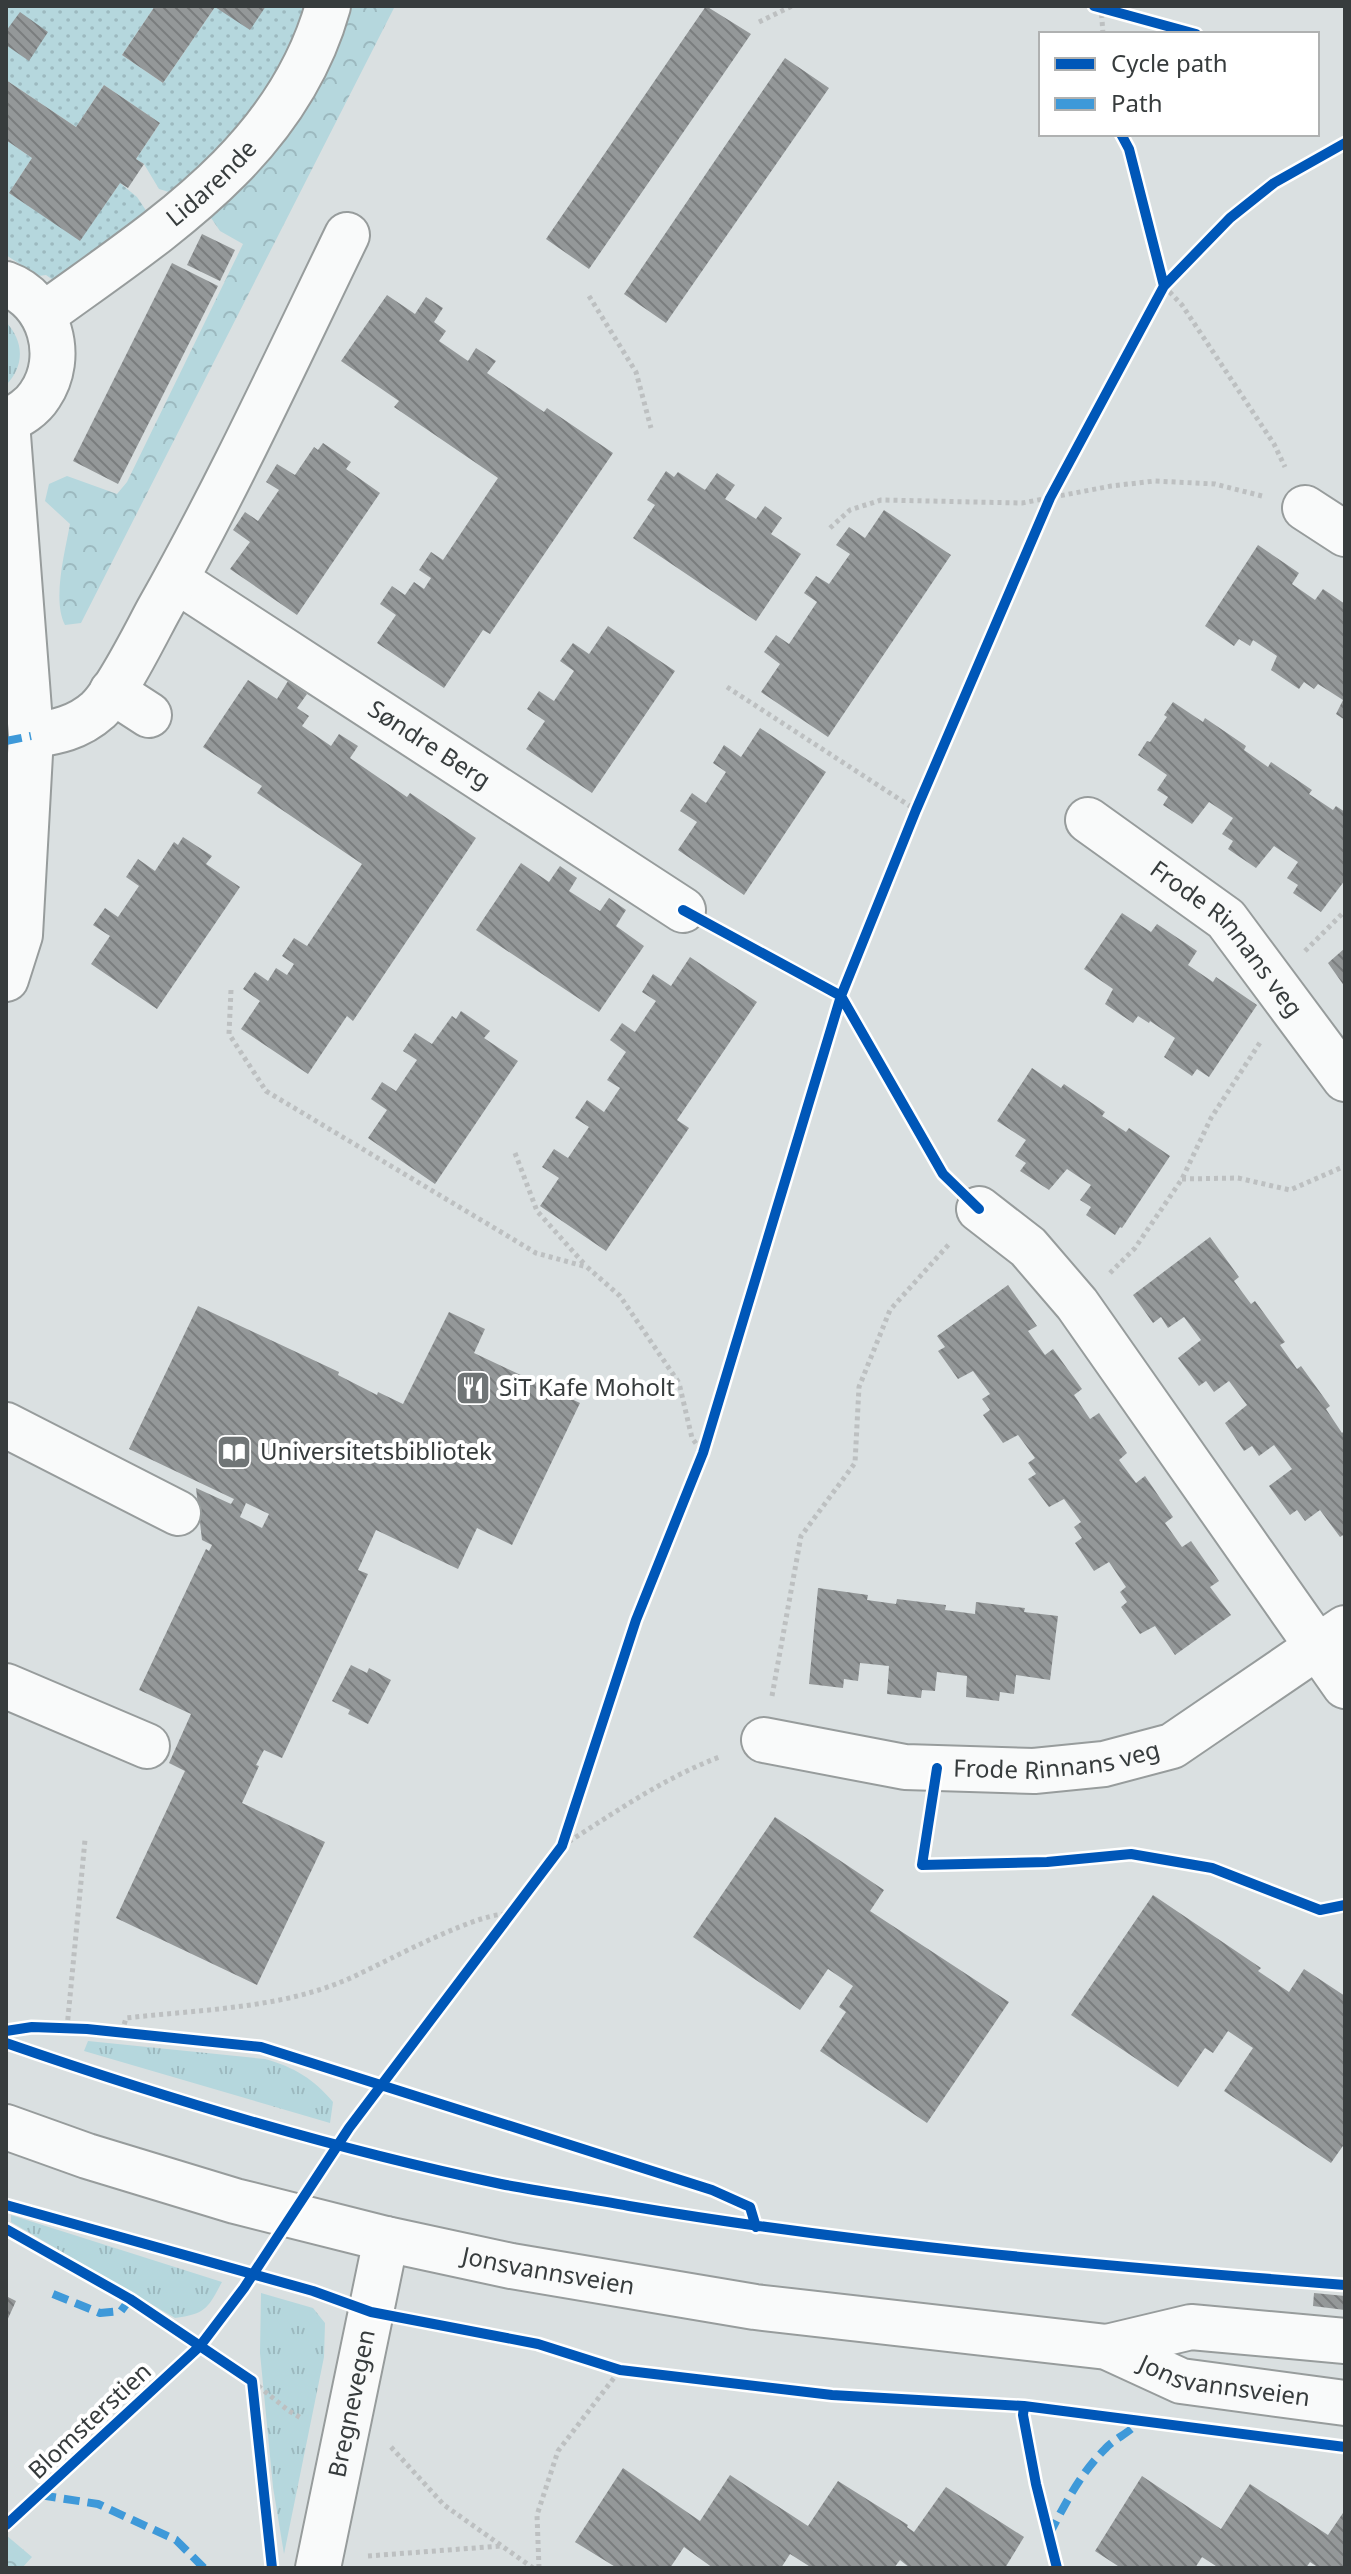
<svg xmlns="http://www.w3.org/2000/svg" width="1351" height="2574" font-family="'Noto Sans',sans-serif">
	<style>
		.grass { fill: url(#grass-tufts) }
		.forest { fill: url(#forest-crowns) }
		.park { fill: url(#park-dots) }
		.building { fill: url(#building-back-hatch); fill-rule: evenodd }
		.lines { fill: none; stroke-linecap: round; stroke-linejoin: round }
		.minor-casing { stroke: #979c9c; stroke-width: 48 }
		.path { stroke: #bdc0c1; stroke-width: 5; stroke-dasharray: 4 4; stroke-linecap: butt }
		.minor { stroke: #f9fafa; stroke-width: 44 }
		.quiet { stroke: #3e99d9; stroke-width: 8; stroke-dasharray: 16 8; stroke-linecap: butt }
		.cycleway-casing { stroke: #fff; stroke-width: 15 }
		.cycleway { stroke: #0057b8; stroke-width: 10 }
		.labels { text-anchor: middle; stroke-width: 8; stroke-linejoin: round; paint-order: stroke }
		.street-label { font-size: 24px; fill: #373c3d; stroke: #fff }
		.poi-label { font-size: 24px; fill: #373c3d; stroke: #fff; text-anchor: start }
	</style>
	<defs>
		<pattern id="grass-tufts" width="24" height="20" patternUnits="userSpaceOnUse" patternTransform="scale(2)"><rect width="24" height="20" fill="#b5d7dd"/><path d="M3 7l-1-3M5 7V3M7 7l1-3M15 17l-1-3M17 17v-4M19 17l1-3" fill="none" stroke="#9cb9bf"/></pattern>
		<pattern id="forest-crowns" width="20" height="18" patternUnits="userSpaceOnUse" patternTransform="scale(2)"><rect width="20" height="18" fill="#b5d7dd"/><path d="M2 6a3 3 0 1 1 6 0M12 15a3 3 0 1 1 6 0" fill="none" stroke="#9cb9bf"/></pattern>
		<pattern id="park-dots" width="8" height="8" patternUnits="userSpaceOnUse" patternTransform="scale(2)"><rect width="8" height="8" fill="#b5d7dd"/><path d="M2 2h.1M6 6h.1" fill="none" stroke="#9cb9bf" stroke-width="1.8" stroke-linecap="round"/></pattern>
		<pattern id="building-back-hatch" width="6" height="6" patternUnits="userSpaceOnUse" patternTransform="scale(2)"><rect width="6" height="6" fill="#949899"/><path d="M-1 5l2 2M0 0l6 6M5-1l2 2" fill="none" stroke="#7a7d7e"/></pattern>
	</defs>
	<rect width="100%" height="100%" fill="#dae0e1"/>
	<!-- grass -->
	<path class="grass" d="M6 322C24 341 25 366 6 385Z
		M88 2041 265 2059C294 2067 314 2079 333 2102L330 2123 84 2051Z
		M11 2215 222 2282C208 2308 206 2314 175 2318L11 2222Z
		M261 2293 313 2308 325 2323 324 2357 284 2554 273 2487 260 2353Z"/>
	<!-- forest -->
	<path class="forest" d="M347 6H395L81 623 65 625C52 600 65 552 70 524L45 501 49 484 67 476 117 494 127 482 243 244 220 231 207 212Z
		M6 2535 32 2557 22 2568H6Z"/>
	<!-- park -->
	<path class="park" d="M6 6H155L122 55 163 83 215 7 314 6 254 120 179 195 159 189 144 164 136 159 160 123 104 85 76 127 6 80Z
		M6 140 32 158 9 193 80 240 120 183 137 197 147 212 60 285 46 275 38 276 6 255Z"/>
	<!-- building -->
	<path class="building" d="M155 6H266L250 30 215 7 163 83 122 55Z
		M706 6 751 34 589 269 546 239Z
		M20 12 48 32 29 61 6 45V31Z
		M785 58 829 88 666 323 624 294Z
		M6 80 76 127 104 85 160 123 136 159 144 164 128 188 120 183 80 241 9 193 32 158 6 140Z
		M202 234 235 250 220 281 187 265Z
		M172 263 218 286 118 484 73 461Z
		M387 295 415 314 426 297 443 308 434 322 446 331 439 341 468 361 476 348 496 361 487 373 544 412 547 408 613 453 490 634 483 630 444 688 377 643 396 615 380 604 392 586 405 595 414 582 424 589 431 578 419 570 431 552 443 560 498 478 394 407 399 401 341 361Z
		M323 443 351 462 346 469 380 493 297 615 230 569 250 542 233 530 245 512 258 521 279 490 266 482 277 464 295 475 314 447 318 450Z
		M666 471 674 477 678 472 705 490 717 473 735 485 725 499 756 519 765 506 782 518 771 534 801 554 756 621 633 538 655 505 647 500Z
		M884 510 951 555 828 737 761 692 780 664 764 652 776 635 789 644 817 602 804 593 816 576 829 584 850 554 836 545 849 527 865 538Z
		M1258 545 1299 573 1292 584 1315 600 1323 589 1345 604V720L1336 714 1343 700 1318 684 1314 689 1304 682 1299 689 1271 670 1277 656 1253 640 1250 646 1239 639 1234 646 1205 626Z
		M608 626 675 671 592 793 526 749 545 721 527 709 539 691 554 701 574 671 560 661 573 643 589 654Z
		M248 680 277 699 288 681 307 694 297 708 309 716 302 726 331 746 339 734 358 746 350 758 407 797 410 793 476 838 353 1021 347 1016 308 1074 241 1029 260 1001 243 989 255 972 268 981 276 968 287 975 294 964 282 956 294 938 307 946 362 864 257 793 262 786 203 747Z
		M1173 702 1203 722 1205 718 1246 746 1244 750 1268 767 1271 762 1312 790 1309 794 1333 810 1336 806 1345 812V880L1321 912 1293 893 1298 885 1287 878 1298 862 1274 846 1256 868 1228 849 1233 841 1222 834 1233 818 1209 802 1192 824 1163 805 1168 797 1157 790 1167 775 1138 755 1147 741 1150 742 1167 717 1164 715Z
		M760 728 826 772 744 895 678 850 697 822 680 811 692 793 706 803 726 772 713 763 724 745 741 757Z
		M183 837 212 856 206 864 240 887 157 1009 91 964 110 936 93 925 105 908 118 917 139 886 126 877 138 859 155 871 174 842 178 845Z
		M521 863 549 882 560 866 577 878 569 891 600 911 609 898 626 910 616 926 644 946 599 1012 476 930Z
		M1122 913 1151 932 1157 924 1197 951 1188 965 1213 982 1216 977 1257 1005 1209 1077 1197 1069 1192 1076 1164 1057 1175 1038 1150 1021 1149 1023 1138 1016 1133 1023 1105 1004 1113 989 1084 969Z
		M1345 948V987L1328 963Z
		M690 957 757 1002 677 1120 689 1128 606 1251 540 1206 559 1178 542 1167 554 1149 568 1158 589 1127 575 1118 587 1100 604 1112 620 1088 607 1080 626 1052 610 1040 622 1023 635 1032 656 1001 642 992 653 974 671 986Z
		M461 1011 490 1031 484 1038 518 1061 435 1184 368 1138 387 1110 371 1099 382 1082 396 1091 417 1060 403 1051 415 1033 432 1044 452 1016 456 1019Z
		M1032 1068 1061 1088 1064 1084 1105 1112 1102 1116 1126 1132 1129 1128 1170 1156 1122 1228 1120 1227 1115 1235 1086 1215 1091 1207 1080 1200 1091 1185 1067 1169 1049 1190 1020 1171 1026 1163 1015 1156 1026 1140 997 1121Z
		M1210 1237 1239 1277 1234 1281 1251 1304 1255 1301 1285 1342 1280 1345 1297 1369 1301 1366 1330 1406 1326 1409 1342 1433 1345 1430V1534L1340 1537 1320 1510 1305 1521 1297 1510 1290 1515 1269 1486 1292 1469 1274 1445 1259 1456 1252 1446 1244 1451 1225 1423 1247 1405 1229 1381 1214 1392 1206 1381 1199 1386 1178 1358 1201 1340 1184 1317 1168 1328 1161 1317 1153 1323 1133 1295Z
		M1008 1285 1037 1326 1028 1331 1045 1355 1053 1349 1082 1389 1074 1395 1090 1419 1099 1413 1127 1453 1119 1460 1136 1483 1145 1476 1173 1517 1165 1523 1182 1547 1191 1541 1219 1581 1210 1587 1231 1615 1175 1655 1155 1626 1140 1634 1121 1607 1127 1602 1120 1592 1126 1587 1109 1562 1094 1571 1075 1543 1082 1538 1074 1527 1081 1522 1064 1499 1049 1507 1028 1479 1036 1474 1028 1463 1035 1458 1018 1435 1003 1443 983 1415 990 1410 982 1399 990 1394 973 1371 958 1379 938 1351 945 1347 937 1336Z
		M198 1306 339 1372 338 1375 377 1395 378 1392 403 1404 449 1312 485 1329 474 1353 580 1403 512 1545 477 1528 458 1569 376 1530 358 1570 368 1574 282 1758 264 1750 256 1765 259 1766 242 1803 325 1842 257 1985 116 1918 185 1771 169 1763 191 1714 139 1690 206 1549 209 1551 212 1545 202 1540 196 1488 231 1504 234 1499 129 1449ZM246 1503 269 1514 262 1528 240 1517Z
		M818 1588 868 1595 867 1600 896 1604 897 1599 946 1605 945 1610 975 1614 976 1602 1025 1608 1024 1612 1058 1616 1050 1680 1016 1675 1014 1694 1000 1692 999 1701 966 1697 967 1676 937 1672 935 1691 922 1690 921 1698 887 1694 889 1666 860 1663 858 1681 844 1679 843 1688 809 1684Z
		M351 1665 367 1673 369 1668 391 1680 368 1724 348 1714 350 1710 332 1701Z
		M775 1817 884 1890 870 1911 1009 2002 927 2123 820 2051 846 2012 839 2007 853 1986 828 1969 800 2010 693 1937Z
		M1153 1895 1261 1968 1258 1971 1289 1992 1304 1969 1345 1996V2143L1331 2163 1224 2091 1253 2048 1228 2031 1213 2053 1205 2048 1178 2087 1071 2015Z
		M1314 2293 1345 2296V2310L1313 2306Z
		M6 2296 16 2301 6 2323Z
		M623 2468 700 2521 730 2475 808 2526 838 2481 908 2525 907 2527 914 2532 946 2487 1024 2537 1005 2568H910L900 2560 894 2568H812L790 2554 781 2568H713L684 2547 670 2568H617L575 2542Z
		M1142 2476 1221 2529 1250 2484 1328 2535 1345 2510V2568H1319L1310 2562 1306 2568H1219L1202 2557 1195 2568H1121L1095 2551Z"/>
	<g class="lines">
		<!-- minor casing -->
		<g class="minor-casing">
			<g id="minor">
				<path d="M6 284C50 300 66 357 40 395 32 408 19 415 6 422"/>
				<path id="s1" d="M43 315C158 231 287 153 328 6"/>
				<path d="M1305 508 1345 534"/>
				<path id="s2" d="M176 580 683 910"/>
				<path d="M112 691 149 715"/>
				<path d="M31 736C56 732 78 728 98 710 117 692 144 637 158 611 227 489 286 361 347 235"/>
				<path id="s3" d="M1088 820 1226 919 1345 1079"/>
				<path d="M6 979 20 935 31 736 7 422"/>
				<path d="M979 1209 1028 1247 1077 1304 1345 1686"/>
				<path d="M6 1425 178 1513"/>
				<path d="M6 1686 147 1746"/>
				<path id="s4" d="M764 1740 905 1767 1034 1771 1104 1764 1172 1746 1345 1628"/>
				<path id="s5" d="M6 2127 87 2156 235 2201 386 2239 511 2266 755 2307 1107 2347 1181 2381 1345 2403"/>
				<path d="M1107 2347 1191 2327 1345 2341"/>
				<path id="s6" d="M318 2568 386 2239"/>
			</g>
		</g>
		<!-- path -->
		<path class="path" d="M1101 6 1103 34
			M759 22 792 6
			M1164 286 1182 305 1274 444 1285 467
			M589 296 636 372 651 428
			M830 528 850 510 881 500 1022 503 1111 486 1155 481 1215 484 1262 496
			M727 687 916 810
			M1305 951 1345 911
			M231 990 229 1034 266 1091 536 1253 587 1267 620 1296 679 1383 692 1438 703 1453
			M515 1153 537 1211 586 1266
			M1182 1179 1238 1178 1290 1190 1345 1166
			M1110 1273 1135 1248 1182 1179 1211 1118 1261 1041
			M772 1696 801 1536 855 1463 859 1387 890 1310 950 1243
			M562 1846C614 1813 665 1777 722 1756
			M67 2028 85 1840
			M122 2032 126 2018C204 2009 288 2009 359 1974 385 1962 487 1907 511 1915
			M252 2381 289 2411 301 2418
			M391 2447 444 2505 533 2568
			M368 2556 501 2546
			M539 2568 537 2515 558 2451 620 2370"/>
		<!-- minor -->
		<use href="#minor" class="minor"/>
		<!-- quiet -->
		<path class="quiet" d="M6 741 31 736
			M53 2294 100 2313 121 2311 130 2299
			M40 2495 98 2504 176 2540 204 2568
			M1049 2535C1065 2504 1080 2474 1105 2449 1115 2438 1130 2433 1139 2421"/>
		<!-- cycleway casing -->
		<g class="cycleway-casing">
			<path id="cycleway" d="M1094 6 1196 34
				M1164 286 1230 218 1274 183 1345 143
				M683 910 841 996 943 1174 979 1209
				M937 1768 922 1865 1047 1862 1131 1854 1212 1868 1320 1910 1345 1905
				M6 2031 32 2027 87 2029 261 2047 712 2190 750 2207 756 2227
				M6 2043C168 2099 332 2149 501 2184 543 2192 586 2198 629 2206 866 2246 1105 2266 1345 2285
				M6 2205 313 2291 371 2312 538 2344 620 2370 832 2395 1024 2406 1345 2447
				M6 2229 130 2299 252 2381 272 2568
				M1024 2406 1023 2415 1036 2484 1057 2568
				M6 2525 200 2346 244 2288 349 2128 562 1846 636 1620 703 1453 841 996 916 810 1050 498 1164 286 1129 149 1121 134"/>
		</g>
		<!-- cycleway -->
		<use href="#cycleway" class="cycleway"/>
	</g>
	<!-- icons -->
	<defs>
		<g id="restaurant-square" transform="scale(1.8)"><rect x="-9" y="-9" width="18" height="18" rx="4" fill="#707576" stroke="#fff"/><path d="M-5-6h1v4h1v-4h1v4h1v-4h1v5L-1.5 .5V6h-2V.5L-5-1ZM5-6V6H3V1.5H1.5Q1.5-4 5-6Z" fill="#fff"/></g>
		<g id="library-square" transform="scale(1.8)"><rect x="-9" y="-9" width="18" height="18" rx="4" fill="#707576" stroke="#fff"/><path d="M-6-4Q-3-5.5-.7-3.5V5Q-3 3-6 4ZM6-4Q3-5.5 .7-3.5V5Q3 3 6 4Z" fill="#fff"/></g>
	</defs>
	<g fill-rule="evenodd">
		<use href="#restaurant-square" x="473" y="1388"/>
		<use href="#library-square" x="234" y="1452"/>
	</g>
	<g class="labels">
		<!-- street labels -->
		<g class="street-label">
			<text dy="8" stroke="none"><textPath href="#s1" startOffset="214">Lidarende</textPath></text>
			<text dy="8" stroke="none"><textPath href="#s2" startOffset="302">Søndre Berg</textPath></text>
			<text dy="8" stroke="none"><textPath href="#s3" startOffset="184">Frode Rinnans veg</textPath></text>
			<text dy="8" stroke="none"><textPath href="#s4" startOffset="296">Frode Rinnans veg</textPath></text>
			<text dy="8" stroke="none"><textPath href="#s5" startOffset="562">Jonsvannsveien</textPath></text>
			<text dy="8" stroke="none"><textPath href="#s5" startOffset="1250">Jonsvannsveien</textPath></text>
			<text dy="8" stroke="none"><textPath href="#s6" startOffset="168">Bregnevegen</textPath></text>
			<text transform="translate(90 2421) rotate(-43)" y="8">Blomsterstien</text>
		</g>
		<!-- poi labels -->
		<g class="poi-label">
			<text x="499" y="1396">SiT Kafe Moholt</text>
			<text x="260" y="1460">Universitetsbibliotek</text>
		</g>
	</g>
	<!-- border -->
	<rect width="1351" height="2574" fill="none" stroke="#373c3d" stroke-width="16"/>
	<!-- legend -->
	<rect x="1039" y="32" width="280" height="104" fill="#ffffff" stroke="#afb1b1" stroke-width="2"/>
	<rect x="1055" y="58" width="40" height="12" fill="#0057b8" stroke="#afb1b1" stroke-width="2"/>
	<text x="1111" y="72" font-size="24" fill="#373c3d">Cycle path</text>
	<rect x="1055" y="98" width="40" height="12" fill="#3e99d9" stroke="#afb1b1" stroke-width="2"/>
	<text x="1111" y="112" font-size="24" fill="#373c3d">Path</text>
</svg>
